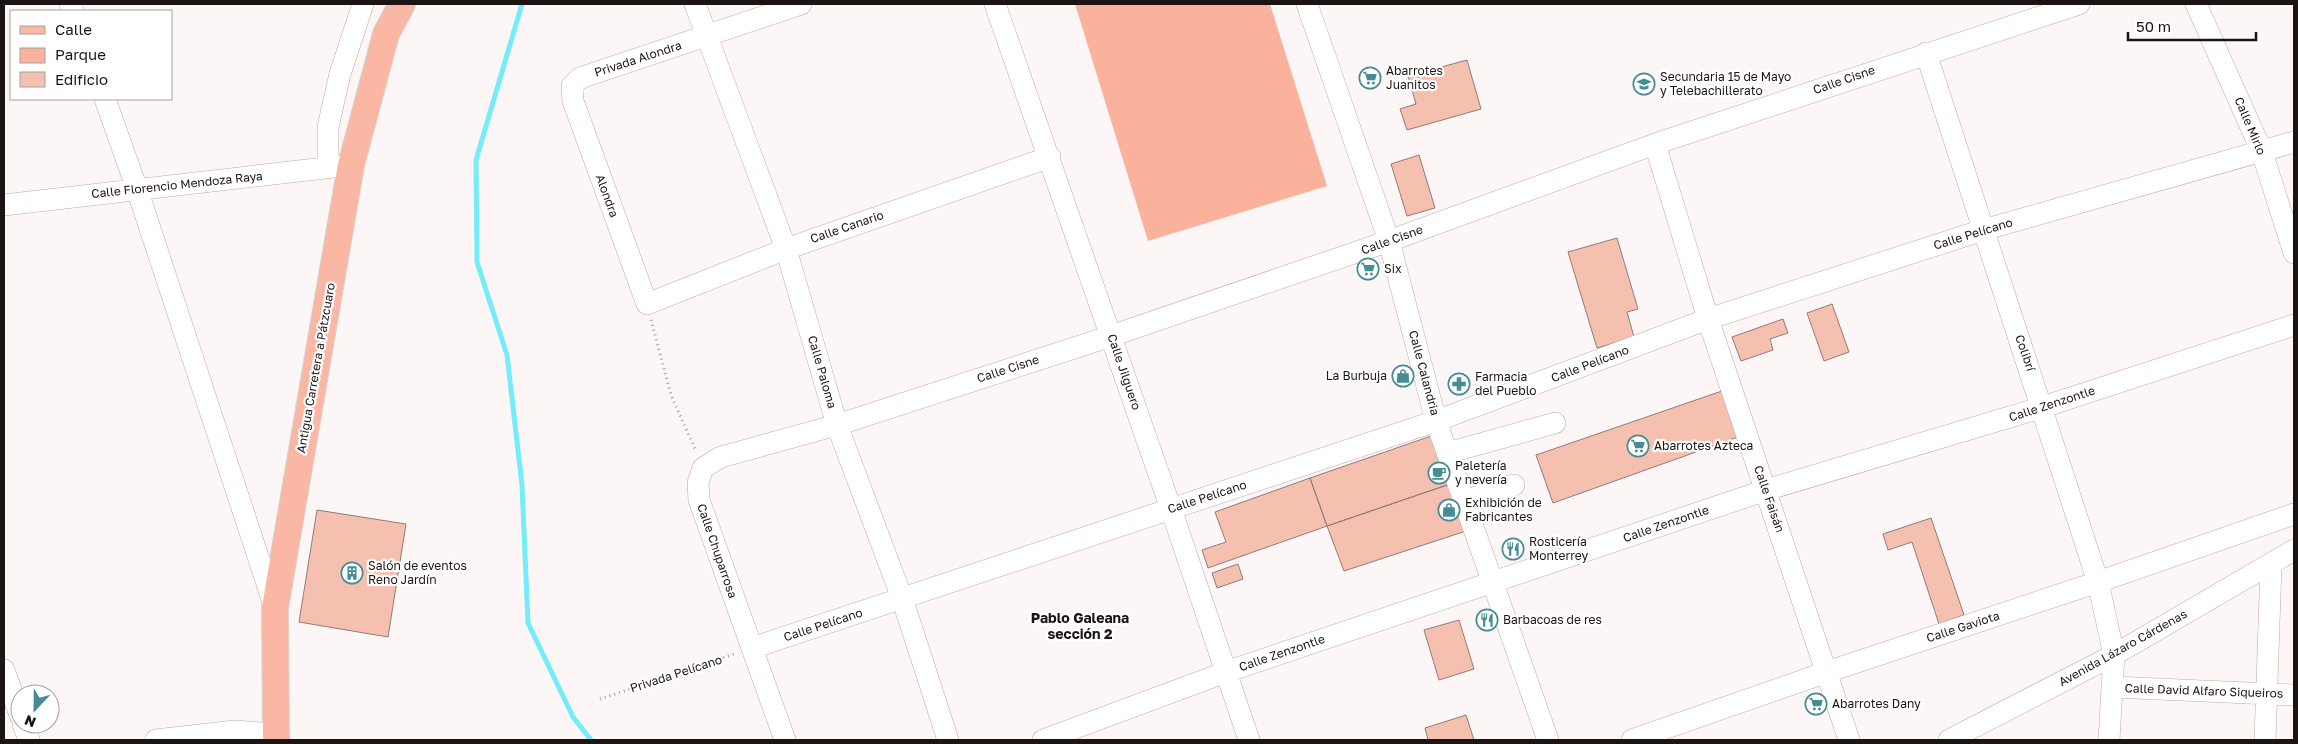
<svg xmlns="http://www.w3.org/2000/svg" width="2298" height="744" font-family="'Golos Text',sans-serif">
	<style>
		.green { fill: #fab29d }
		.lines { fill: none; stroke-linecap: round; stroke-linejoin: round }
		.stream { stroke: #74ecfa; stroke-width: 5 }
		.building { fill: #f6c0b0; stroke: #907c76 }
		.minor-casing { stroke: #bfaaa3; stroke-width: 22 }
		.major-casing { stroke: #d6d5d4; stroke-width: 28 }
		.path { stroke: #a59f9e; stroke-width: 3; stroke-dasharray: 1 4; stroke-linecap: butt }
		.minor { stroke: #fff; stroke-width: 21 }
		.major { stroke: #fab8a4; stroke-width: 26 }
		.labels { text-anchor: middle; stroke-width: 4.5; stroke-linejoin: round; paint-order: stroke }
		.street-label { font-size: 12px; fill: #1c1412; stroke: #fff }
		.poi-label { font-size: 12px; fill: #1c1412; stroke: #fff; text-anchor: start }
		.neighbourhood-label { font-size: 14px; font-weight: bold; fill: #1c1412; stroke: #fff }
	</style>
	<rect width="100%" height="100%" fill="#fcf7f6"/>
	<!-- green -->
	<path class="green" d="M1075 4H1270L1327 186 1148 241Z"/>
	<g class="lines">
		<!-- stream -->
		<path class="stream" d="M522 4 476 160 477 262 507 355 522 485 528 623 573 717 591 740"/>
	</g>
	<!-- building -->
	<path class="building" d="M1467 60 1481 109 1407 130 1400 109 1416 104 1408 76Z
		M1419 155 1435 208 1407 216 1391 164Z
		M1617 238 1638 309 1627 312 1634 337 1597 348 1568 252Z
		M1832 304 1849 352 1824 361 1807 313Z
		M1783 319 1788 333 1770 339 1773 350 1741 361 1732 337Z
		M1722 391 1738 437 1553 503 1536 455Z
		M1434 435 1450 484 1327 526 1310 478Z
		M1310 478 1327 526 1208 568 1202 550 1226 542 1215 512Z
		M1450 484 1466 531 1344 571 1327 526Z
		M317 510 406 524 388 637 299 622Z
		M1931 518 1964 615 1939 624 1912 542 1888 550 1883 534Z
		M1238 564 1243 579 1217 588 1212 573Z
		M1459 620 1474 669 1439 680 1424 630Z
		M1466 715 1474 740H1428L1425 728Z"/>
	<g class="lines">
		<!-- minor casing -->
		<g class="minor-casing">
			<path id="minor" d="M70 4 73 11
				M695 4 786 249 837 425 902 598 948 740
				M801 4 580 78 572 86 573 101 647 304 786 249 1050 157
				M995 4 1171 509 1249 740
				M1307 4 1389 241 1436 421 1548 740
				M2196 4 2262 152 2294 253
				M1926 53 2098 582 2114 655 2109 740
				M105 99 137 189 275 608
				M1655 144 1708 319 1849 740
				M328 167V127L340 74 363 4
				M4 205 351 165
				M1447 453 1555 423
				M1464 501 1514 485
				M752 648 1436 421 1708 319 1983 230 2294 142
				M4 670 20 715
				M2113 687 2294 695
				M23 724 29 740
				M156 740 235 731 275 734
				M785 740 699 500 698 483 703 468 721 457 837 425 1111 336 1389 241 1655 144 2079 4
				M1043 740 1226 672 1766 490 2043 407 2294 325
				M1632 740 1827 672 2098 582 2294 514
				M1949 740 2114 655 2294 550
				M2265 740 2271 566"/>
		</g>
		<!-- major casing -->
		<g class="major-casing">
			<path id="major" d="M276 740 275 608 286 543 351 165 386 34 402 4"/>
		</g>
		<!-- path -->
		<path class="path" d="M651 320 671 395 696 451
			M600 699 734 654"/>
		<!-- minor -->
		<use href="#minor" class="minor"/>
		<!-- major -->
		<use href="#major" class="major"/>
	</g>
	<!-- icons -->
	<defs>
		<g id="supermarket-ring" transform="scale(1.125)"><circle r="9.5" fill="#fff" stroke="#458c94" stroke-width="1.5"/><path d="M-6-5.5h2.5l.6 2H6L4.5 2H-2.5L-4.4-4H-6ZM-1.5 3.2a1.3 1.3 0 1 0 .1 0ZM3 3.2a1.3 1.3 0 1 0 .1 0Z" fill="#458c94"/></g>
		<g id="school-ring" transform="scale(1.125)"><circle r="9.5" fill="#fff" stroke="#458c94" stroke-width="1.5"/><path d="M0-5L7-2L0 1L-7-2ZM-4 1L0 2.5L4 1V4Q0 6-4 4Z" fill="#458c94"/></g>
		<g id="shop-ring" transform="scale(1.125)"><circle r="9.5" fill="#fff" stroke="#458c94" stroke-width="1.5"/><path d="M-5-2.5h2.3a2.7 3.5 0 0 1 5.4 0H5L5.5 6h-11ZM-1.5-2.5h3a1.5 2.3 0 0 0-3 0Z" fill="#458c94"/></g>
		<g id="pharmacy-ring" transform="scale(1.125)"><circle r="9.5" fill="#fff" stroke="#458c94" stroke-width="1.5"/><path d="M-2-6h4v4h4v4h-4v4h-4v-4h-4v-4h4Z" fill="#458c94"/></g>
		<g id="cafe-ring" transform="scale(1.125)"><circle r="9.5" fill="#fff" stroke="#458c94" stroke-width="1.5"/><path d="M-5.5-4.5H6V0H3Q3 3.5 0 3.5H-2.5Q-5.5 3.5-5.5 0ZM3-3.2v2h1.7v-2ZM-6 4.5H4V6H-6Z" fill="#458c94"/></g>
		<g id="restaurant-ring" transform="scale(1.125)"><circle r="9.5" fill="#fff" stroke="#458c94" stroke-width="1.5"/><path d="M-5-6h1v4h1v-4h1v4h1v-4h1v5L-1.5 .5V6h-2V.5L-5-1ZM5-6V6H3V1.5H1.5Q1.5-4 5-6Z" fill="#458c94"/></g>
		<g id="building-ring" transform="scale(1.125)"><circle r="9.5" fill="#fff" stroke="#458c94" stroke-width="1.5"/><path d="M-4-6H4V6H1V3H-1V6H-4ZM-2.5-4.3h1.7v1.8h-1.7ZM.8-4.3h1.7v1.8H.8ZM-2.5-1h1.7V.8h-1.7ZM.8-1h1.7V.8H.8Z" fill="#458c94"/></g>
	</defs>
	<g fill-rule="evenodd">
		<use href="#supermarket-ring" x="1370" y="78"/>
		<use href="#school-ring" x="1644" y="84"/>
		<use href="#supermarket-ring" x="1368" y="269"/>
		<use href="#shop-ring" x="1403" y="376"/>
		<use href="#pharmacy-ring" x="1459" y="384"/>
		<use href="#supermarket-ring" x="1638" y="446"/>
		<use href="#cafe-ring" x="1439" y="473"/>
		<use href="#shop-ring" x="1449" y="510"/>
		<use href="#restaurant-ring" x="1513" y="549"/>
		<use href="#building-ring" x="352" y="573"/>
		<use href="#restaurant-ring" x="1487" y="620"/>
		<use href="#supermarket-ring" x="1816" y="704"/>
	</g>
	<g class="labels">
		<!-- street labels -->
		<g class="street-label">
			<text transform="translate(638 59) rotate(-18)" y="4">Privada Alondra</text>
			<text transform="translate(1844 80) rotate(-19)" y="4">Calle Cisne</text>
			<text transform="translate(2250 126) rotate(67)" y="4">Calle Mirlo</text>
			<text transform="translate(177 185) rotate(-6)" y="4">Calle Florencio Mendoza Raya</text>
			<text transform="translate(607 196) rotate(70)" y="4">Alondra</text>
			<text transform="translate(847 227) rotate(-19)" y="4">Calle Canario</text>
			<text transform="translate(1973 234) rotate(-17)" y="4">Calle Pelícano</text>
			<text transform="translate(1392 240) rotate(-20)" y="4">Calle Cisne</text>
			<text transform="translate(2025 353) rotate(71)" y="4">Colibrí</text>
			<text transform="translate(1590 364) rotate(-21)" y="4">Calle Pelícano</text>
			<text transform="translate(316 368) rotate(-80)" y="4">Antigua Carretera a Pátzcuaro</text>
			<text transform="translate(1008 369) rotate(-18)" y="4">Calle Cisne</text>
			<text transform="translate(822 372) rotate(74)" y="4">Calle Paloma</text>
			<text transform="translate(1124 372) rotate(71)" y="4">Calle Jilguero</text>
			<text transform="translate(1424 373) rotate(75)" y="4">Calle Calandria</text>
			<text transform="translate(2052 404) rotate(-18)" y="4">Calle Zenzontle</text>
			<text transform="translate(1207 497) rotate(-18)" y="4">Calle Pelícano</text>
			<text transform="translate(1769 499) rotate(71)" y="4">Calle Faisán</text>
			<text transform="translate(1666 524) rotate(-19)" y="4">Calle Zenzontle</text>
			<text transform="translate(717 551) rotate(71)" y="4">Calle Chuparrosa</text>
			<text transform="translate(823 625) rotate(-18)" y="4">Calle Pelícano</text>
			<text transform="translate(1963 627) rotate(-18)" y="4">Calle Gaviota</text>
			<text transform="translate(2123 648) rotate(-29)" y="4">Avenida Lázaro Cárdenas</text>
			<text transform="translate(1282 653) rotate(-19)" y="4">Calle Zenzontle</text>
			<text transform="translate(676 674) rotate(-18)" y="4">Privada Pelícano</text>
			<text transform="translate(2204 691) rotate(2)" y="4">Calle David Alfaro Siqueiros</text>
		</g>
		<!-- poi labels -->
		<g class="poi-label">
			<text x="1386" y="75">Abarrotes<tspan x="1386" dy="14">Juanitos</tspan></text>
			<text x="1660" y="81">Secundaria 15 de Mayo<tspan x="1660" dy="14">y Telebachillerato</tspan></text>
			<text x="1384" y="273">Six</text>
			<text x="1387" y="380" text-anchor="end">La Burbuja</text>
			<text x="1475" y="381">Farmacia<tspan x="1475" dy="14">del Pueblo</tspan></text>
			<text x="1654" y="450">Abarrotes Azteca</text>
			<text x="1455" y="470">Paletería<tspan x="1455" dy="14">y nevería</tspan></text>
			<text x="1465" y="507">Exhibición de<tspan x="1465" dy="14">Fabricantes</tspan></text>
			<text x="1529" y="546">Rosticería<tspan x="1529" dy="14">Monterrey</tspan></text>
			<text x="368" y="570">Salón de eventos<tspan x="368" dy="14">Reno Jardín</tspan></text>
			<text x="1503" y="624">Barbacoas de res</text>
			<text x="1832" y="708">Abarrotes Dany</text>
		</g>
		<!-- neighbourhood labels -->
		<g class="neighbourhood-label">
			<text x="1080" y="623">Pablo Galeana<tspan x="1080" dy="16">sección 2</tspan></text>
		</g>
	</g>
	<!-- border -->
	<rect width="2298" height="744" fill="none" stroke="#1c1412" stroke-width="10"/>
	<!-- legend -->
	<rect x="10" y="10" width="162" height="90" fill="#ffffff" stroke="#a4a1a0"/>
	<rect x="20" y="26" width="25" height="8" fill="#fab8a4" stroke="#a4a1a0"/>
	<text x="55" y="35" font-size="15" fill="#1c1412">Calle</text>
	<rect x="20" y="48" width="25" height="15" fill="#fab29d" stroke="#a4a1a0"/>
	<text x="55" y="60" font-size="15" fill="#1c1412">Parque</text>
	<rect x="20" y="72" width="25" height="15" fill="#f6c0b0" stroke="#a4a1a0"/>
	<text x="55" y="85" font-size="15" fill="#1c1412">Edificio</text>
	<!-- north arrow -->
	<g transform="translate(35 709) rotate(202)"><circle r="24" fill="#ffffff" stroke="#a4a1a0"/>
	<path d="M0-4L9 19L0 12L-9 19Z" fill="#458c94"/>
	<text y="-8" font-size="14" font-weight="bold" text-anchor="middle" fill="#1c1412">N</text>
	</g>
	<!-- scale -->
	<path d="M2128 32v8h128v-8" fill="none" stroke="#1c1412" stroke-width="2.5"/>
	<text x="2136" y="32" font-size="15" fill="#1c1412" stroke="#ffffff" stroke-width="4" paint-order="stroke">50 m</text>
</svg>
